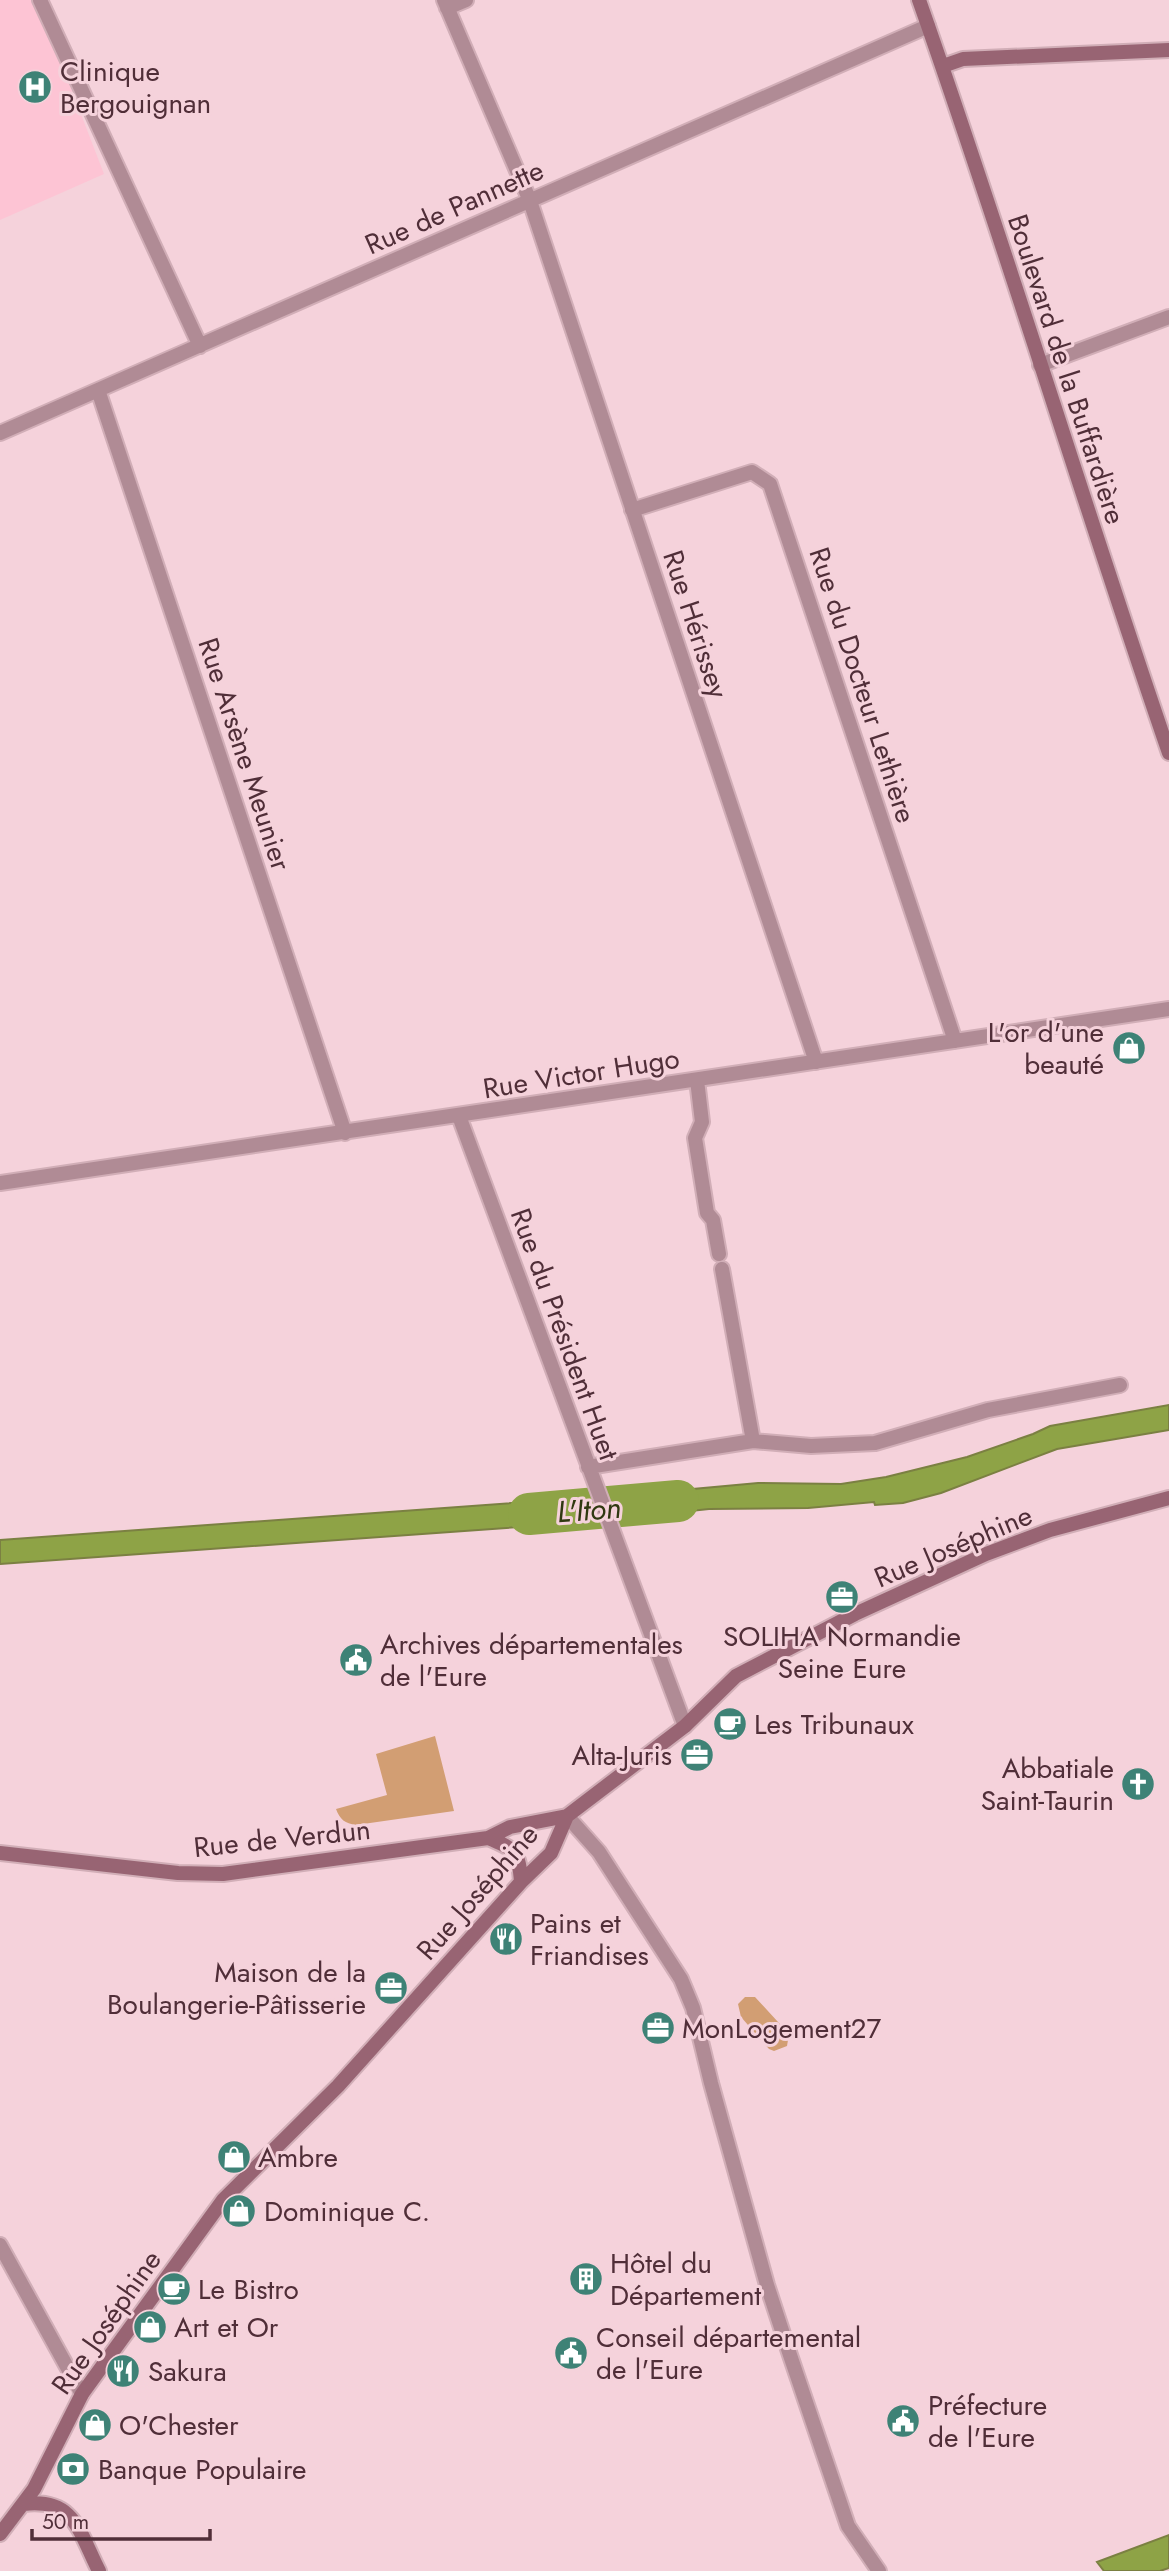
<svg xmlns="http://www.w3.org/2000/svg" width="1169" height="2571" font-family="Jost,sans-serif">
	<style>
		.built { fill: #fdc4d4 }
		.green { fill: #d29e73 }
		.water { fill: #8ea346; stroke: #7b8042; stroke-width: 2 }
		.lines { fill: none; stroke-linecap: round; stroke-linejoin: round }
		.river { stroke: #8ea346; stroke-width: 42 }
		.street-casing { stroke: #d1aeb7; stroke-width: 18 }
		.secondary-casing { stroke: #d1aeb7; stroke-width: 18 }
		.street { stroke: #b08b95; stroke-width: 14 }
		.secondary { stroke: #986473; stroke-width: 14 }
		.labels { text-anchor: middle; stroke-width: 6; stroke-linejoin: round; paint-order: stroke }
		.poi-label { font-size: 28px; fill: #502e38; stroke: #f5d2db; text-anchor: start }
		.street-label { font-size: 28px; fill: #502e38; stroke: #f5d2db }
		.water-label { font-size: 30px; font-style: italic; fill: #303811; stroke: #f5d2db }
	</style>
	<rect width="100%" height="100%" fill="#f5d2db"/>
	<!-- built -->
	<path class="built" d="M0 0H37L104 174 0 220Z"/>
	<!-- green -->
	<path class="green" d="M435 1736 454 1811 356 1825C345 1823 340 1820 336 1809L387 1795 376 1754Z
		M745 1997H755L789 2034 787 2046 774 2051 769 2049 741 2017 738 2004Z"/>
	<!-- water -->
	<path class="water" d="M1169 1405V1430L1057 1449 941 1493 903 1503 875 1505 874 1502 808 1508 709 1509 625 1518 617 1496 758 1483 841 1484 886 1477 967 1457 1033 1434 1050 1426Z
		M581 1498 590 1522 0 1564V1540Z
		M1169 2535V2568L1160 2571H1104L1097 2562Z"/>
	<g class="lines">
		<!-- river -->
		<path class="river" d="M529 1514 678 1501"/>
		<!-- street casing -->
		<g class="street-casing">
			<path id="street" d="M40 0 200 346
				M444 0 530 201 816 1062
				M447 8 466 0
				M1040 365 1169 317
				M98 390 345 1133
				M0 433 928 26
				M632 510 752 472 770 484 955 1041
				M697 1080 702 1122 695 1138 707 1213 713 1220 719 1254
				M459 1116 685 1726
				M0 1183 1169 1009
				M722 1269 753 1441
				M588 1467 753 1441 811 1446 875 1443 988 1410 1120 1385
				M567 1816 599 1852 681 1979 693 2008 711 2083 767 2285 790 2355 848 2526 879 2571
				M0 2245 82 2394"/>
		</g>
		<!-- secondary casing -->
		<g class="secondary-casing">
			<path id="secondary" d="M919 0C1007 250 1083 503 1169 753
				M943 66 963 59 1169 50
				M488 1838C516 1849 519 1852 521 1882
				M0 1853 178 1873 223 1874 488 1838 510 1827 567 1816
				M24 2504C75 2498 79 2532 99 2571
				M0 2534 34 2489 82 2394 223 2200 338 2086 521 1882 551 1853 567 1816 685 1726 736 1676 855 1614 986 1554 1050 1530 1169 1498"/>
		</g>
		<!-- street -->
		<use href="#street" class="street"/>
		<!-- secondary -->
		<use href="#secondary" class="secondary"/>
	</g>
	<!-- icons -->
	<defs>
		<g id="hospital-disc" transform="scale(1.75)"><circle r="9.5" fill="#3e8276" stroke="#f5d2db"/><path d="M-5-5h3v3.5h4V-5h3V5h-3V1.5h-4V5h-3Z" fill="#fff"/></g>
		<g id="shop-disc" transform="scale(1.75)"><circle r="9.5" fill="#3e8276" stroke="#f5d2db"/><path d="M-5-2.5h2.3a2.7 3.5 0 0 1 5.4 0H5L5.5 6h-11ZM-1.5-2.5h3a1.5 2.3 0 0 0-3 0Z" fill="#fff"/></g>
		<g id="office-disc" transform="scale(1.75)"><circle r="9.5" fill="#3e8276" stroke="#f5d2db"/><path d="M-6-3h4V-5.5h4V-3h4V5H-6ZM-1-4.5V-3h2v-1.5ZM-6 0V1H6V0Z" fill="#fff"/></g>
		<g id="civic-disc" transform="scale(1.75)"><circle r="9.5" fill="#3e8276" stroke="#f5d2db"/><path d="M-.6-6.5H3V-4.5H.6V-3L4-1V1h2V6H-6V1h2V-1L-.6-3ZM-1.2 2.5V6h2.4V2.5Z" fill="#fff"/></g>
		<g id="cafe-disc" transform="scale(1.75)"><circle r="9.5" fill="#3e8276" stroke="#f5d2db"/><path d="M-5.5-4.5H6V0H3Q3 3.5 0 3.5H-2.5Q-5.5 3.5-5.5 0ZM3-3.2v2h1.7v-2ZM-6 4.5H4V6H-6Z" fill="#fff"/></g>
		<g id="church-disc" transform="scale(1.75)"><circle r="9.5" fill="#3e8276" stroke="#f5d2db"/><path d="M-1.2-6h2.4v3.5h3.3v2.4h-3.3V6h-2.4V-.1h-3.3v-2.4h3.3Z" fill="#fff"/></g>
		<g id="restaurant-disc" transform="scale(1.75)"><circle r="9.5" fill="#3e8276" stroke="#f5d2db"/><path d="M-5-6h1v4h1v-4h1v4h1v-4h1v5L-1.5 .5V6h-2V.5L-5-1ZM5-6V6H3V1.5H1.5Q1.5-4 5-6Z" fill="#fff"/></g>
		<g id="building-disc" transform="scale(1.75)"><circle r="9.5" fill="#3e8276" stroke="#f5d2db"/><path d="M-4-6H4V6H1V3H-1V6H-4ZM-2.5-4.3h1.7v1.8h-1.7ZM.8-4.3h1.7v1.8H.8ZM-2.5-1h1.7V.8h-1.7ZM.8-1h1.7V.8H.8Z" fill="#fff"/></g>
		<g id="bank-disc" transform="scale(1.75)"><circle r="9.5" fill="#3e8276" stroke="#f5d2db"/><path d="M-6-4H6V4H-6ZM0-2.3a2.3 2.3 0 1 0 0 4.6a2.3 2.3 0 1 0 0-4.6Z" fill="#fff"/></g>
	</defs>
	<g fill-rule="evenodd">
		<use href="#hospital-disc" x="35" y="87"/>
		<use href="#shop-disc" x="1129" y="1048"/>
		<use href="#office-disc" x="842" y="1597"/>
		<use href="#civic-disc" x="356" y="1660"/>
		<use href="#cafe-disc" x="730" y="1724"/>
		<use href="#office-disc" x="697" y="1755"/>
		<use href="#church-disc" x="1138" y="1784"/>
		<use href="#restaurant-disc" x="506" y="1939"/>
		<use href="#office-disc" x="391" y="1988"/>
		<use href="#office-disc" x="658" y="2028"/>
		<use href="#shop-disc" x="234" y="2157"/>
		<use href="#shop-disc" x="239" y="2211"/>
		<use href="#building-disc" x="586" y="2279"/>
		<use href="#cafe-disc" x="174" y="2289"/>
		<use href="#shop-disc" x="150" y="2327"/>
		<use href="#civic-disc" x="571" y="2353"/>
		<use href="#restaurant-disc" x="123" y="2371"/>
		<use href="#civic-disc" x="903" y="2421"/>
		<use href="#shop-disc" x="95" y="2425"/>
		<use href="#bank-disc" x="73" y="2469"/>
	</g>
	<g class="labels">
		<!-- poi labels -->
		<g class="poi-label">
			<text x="60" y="81">Clinique<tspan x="60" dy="32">Bergouignan</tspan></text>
			<text x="1104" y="1042" text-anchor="end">L'or d'une<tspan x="1104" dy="32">beauté</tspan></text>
			<text x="842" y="1646" text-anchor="middle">SOLIHA Normandie<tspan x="842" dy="32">Seine Eure</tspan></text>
			<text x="380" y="1654">Archives départementales<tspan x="380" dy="32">de l'Eure</tspan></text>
			<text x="754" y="1734">Les Tribunaux</text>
			<text x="672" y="1765" text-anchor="end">Alta-Juris</text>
			<text x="1114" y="1778" text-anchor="end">Abbatiale<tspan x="1114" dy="32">Saint-Taurin</tspan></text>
			<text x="530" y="1933">Pains et<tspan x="530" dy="32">Friandises</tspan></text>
			<text x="366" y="1982" text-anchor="end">Maison de la<tspan x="366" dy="32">Boulangerie-Pâtisserie</tspan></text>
			<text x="682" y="2038">MonLogement27</text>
			<text x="258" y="2167">Ambre</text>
			<text x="264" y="2221">Dominique C.</text>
			<text x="610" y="2273">Hôtel du<tspan x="610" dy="32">Département</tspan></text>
			<text x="198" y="2299">Le Bistro</text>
			<text x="174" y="2337">Art et Or</text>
			<text x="596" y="2347">Conseil départemental<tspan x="596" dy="32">de l'Eure</tspan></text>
			<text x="148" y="2381">Sakura</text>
			<text x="928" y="2415">Préfecture<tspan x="928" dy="32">de l'Eure</tspan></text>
			<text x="119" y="2435">O'Chester</text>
			<text x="98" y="2479">Banque Populaire</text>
		</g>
		<!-- street labels -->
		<g class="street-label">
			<text transform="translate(454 207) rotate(-24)" y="10">Rue de Pannette</text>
			<text transform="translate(1067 369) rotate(72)" y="10">Boulevard de la Buffardière</text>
			<text transform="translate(696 624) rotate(72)" y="10">Rue Hérissey</text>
			<text transform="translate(863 685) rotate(72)" y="10">Rue du Docteur Lethière</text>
			<text transform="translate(245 754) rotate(72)" y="10">Rue Arsène Meunier</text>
			<text transform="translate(581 1073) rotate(-9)" y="10">Rue Victor Hugo</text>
			<text transform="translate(565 1334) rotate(70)" y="10">Rue du Président Huet</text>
			<text transform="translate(953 1546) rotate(-23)" y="10">Rue Joséphine</text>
			<text transform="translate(282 1838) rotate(-6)" y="10">Rue de Verdun</text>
			<text transform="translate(477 1892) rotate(-49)" y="10">Rue Joséphine</text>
			<text transform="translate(106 2322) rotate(-55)" y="10">Rue Joséphine</text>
		</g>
		<!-- water labels -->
		<g class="water-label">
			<text transform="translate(589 1510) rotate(-4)" y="10">L'Iton</text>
		</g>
	</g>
	<!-- scale -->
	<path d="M32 2529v10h178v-10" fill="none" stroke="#502e38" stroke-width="3.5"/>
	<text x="42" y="2529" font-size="21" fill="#502e38" stroke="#f5d2db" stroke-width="5" paint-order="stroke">50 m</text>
</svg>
